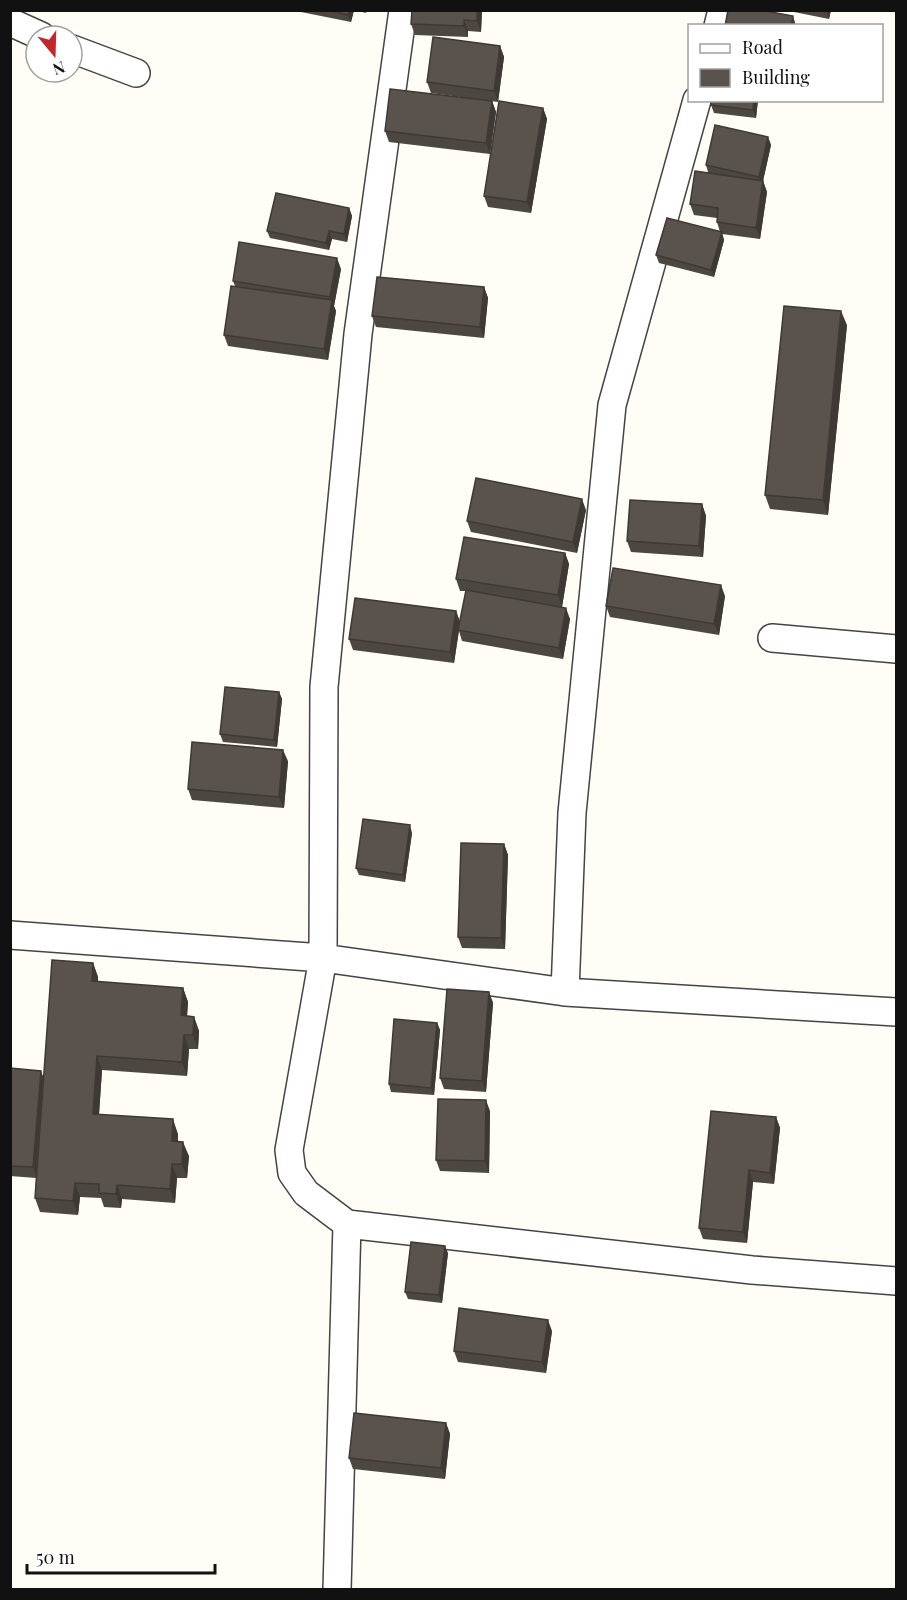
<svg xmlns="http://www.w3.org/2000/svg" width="907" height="1600" font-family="'Playfair Display',serif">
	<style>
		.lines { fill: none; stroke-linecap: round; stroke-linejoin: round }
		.minor-casing { stroke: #444; stroke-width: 30 }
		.minor { stroke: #fff; stroke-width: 27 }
		.wall { fill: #4d4742 }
		.shaded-wall { fill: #3f3936 }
		.building { fill: #5a524d; stroke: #3f3936; stroke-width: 1.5 }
	</style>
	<rect width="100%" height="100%" fill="#fffdf5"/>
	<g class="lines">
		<!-- minor casing -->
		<g class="minor-casing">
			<path id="minor" d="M10 22 41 36
				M718 26 722 10
				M72 49 136 73
				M772 638 896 649
				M10 935 323 958 565 992 896 1012
				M565 992 572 813 612 405 697 100
				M347 1224 752 1270 896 1281
				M337 1590 347 1224 306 1193 292 1173 289 1150 323 958 324 687 358 334 403 10"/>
		</g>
		<!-- minor -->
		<use href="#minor" class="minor"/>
	</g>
	<!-- wall -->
	<path class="wall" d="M300 10H354L351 22 301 12Z
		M354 10H367L366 13Z
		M482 10 481 32 468 31V37L415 35 411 24Z
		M784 10H831L829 19Z
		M500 46 504 57 498 102 431 93 427 82Z
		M758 100 756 118 714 113 711 105Z
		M492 101 496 112 490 154 389 142 385 131Z
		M543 108 547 119 531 213 488 207 484 196Z
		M768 137 771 145 763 181 767 192 760 239 722 234 724 240 714 277 659 263 656 255 720 232 717 222V218L694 215 690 204 708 172 706 165Z
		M349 208 352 216 347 242 332 239 329 250 270 238 267 231Z
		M341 269 334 306 336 311 328 360 228 346 224 335 235 286 233 281Z
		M484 287 488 298 484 338 376 327 372 316Z
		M847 325 828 515 770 509 765 495Z
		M702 504 706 516 703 557 631 552 627 541Z
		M586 510 577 553 471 532 467 521Z
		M565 553 569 564 562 607 570 619 563 659 462 641 459 631 454 663 353 650 349 639 456 611 460 622 466 591H460L456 579Z
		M725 596 719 635 610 617 606 606Z
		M279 692 282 699 277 747 223 742 220 734Z
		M288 761 284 808 192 800 188 789Z
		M412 833 405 882 359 875 356 868Z
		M504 844 508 855 505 949 462 948 458 937Z
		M93 963 98 977V982L183 988 188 1002 187 1016 194 1017 199 1031 198 1049H189L187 1076 102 1070 99 1115 178 1134V1141L189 1156 187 1178H177L175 1203 122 1199 121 1208 104 1207 101 1198 80 1197 78 1215 40 1212 35 1198 36 1178 10 1176V1068L41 1071 43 1078Z
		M489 992 493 1003 486 1092 444 1089 440 1078Z
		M437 1023 440 1030 434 1095 391 1092 389 1084Z
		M490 1111 489 1173 440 1171 436 1160Z
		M776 1117 780 1128 774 1184 753 1182 747 1243 703 1239 699 1228Z
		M448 1253 442 1303 408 1299 405 1292Z
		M552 1331 546 1373 458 1362 454 1351Z
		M446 1423 450 1434 445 1479 353 1469 349 1458Z"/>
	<!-- shaded-wall -->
	<path class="shaded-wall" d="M349 10H354L351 22 348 15Z
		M477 10H482L481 32 477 21Z
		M826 10H831L829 19Z
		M793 16 796 26H791Z
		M464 20 468 31V37L464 26Z
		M500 46 504 57 498 102 494 91Z
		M754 100H758L756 118 753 110Z
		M492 101 496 112 490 154 486 143Z
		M543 108 547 119 531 213 527 202Z
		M768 137 771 145 762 185 759 177Z
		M763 181 767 192 760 239 756 228Z
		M349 208 352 216 347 242 344 234Z
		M329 231 332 239 329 250 326 243Z
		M722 232 724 240 714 277 711 270Z
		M337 258 341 269 334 306 336 311 328 360 324 349 331 302 330 297Z
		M484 287 488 298 484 338 480 327Z
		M841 311 847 325 828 515 823 500Z
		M582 499 586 510 577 553 573 542Z
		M702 504 706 516 703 557 699 546Z
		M565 553 569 564 562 607 558 595Z
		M721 585 725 596 719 635 714 624Z
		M566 608 570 619 563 659 559 648Z
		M456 611 460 622 454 663 450 652Z
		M279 692 282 699 277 747 274 740Z
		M283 750 288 761 284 808 279 797Z
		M410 825 412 833 405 882 403 875Z
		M504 844 508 855 505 949 501 938Z
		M93 963 98 977 97 995 92 981Z
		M183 988 188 1002 186 1030 181 1015Z
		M489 992 493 1003 486 1092 482 1081Z
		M194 1017 199 1031 198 1049 193 1035Z
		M437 1023 440 1030 434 1095 431 1088Z
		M184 1035 189 1049 187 1076 182 1062Z
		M97 1056 102 1070 98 1128 93 1114Z
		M41 1071 45 1082 37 1178 33 1167Z
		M486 1100 490 1111 489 1173 485 1161Z
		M776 1117 780 1128 774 1184 770 1173Z
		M173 1119 178 1134 177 1155 172 1141Z
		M183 1142 189 1156 187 1178 182 1164Z
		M172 1164 177 1178 175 1203 170 1189Z
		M749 1170 753 1182 747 1243 743 1232Z
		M75 1183 80 1197 78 1215 73 1201Z
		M117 1185 122 1199 121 1208 116 1194Z
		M445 1246 448 1253 442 1303 439 1295Z
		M548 1320 552 1331 546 1373 542 1362Z
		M446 1423 450 1434 445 1479 441 1468Z"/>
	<!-- building -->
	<path class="building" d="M328 10H349L348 15Z
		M412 10H477V21L464 20V26L411 24Z
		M728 10H761L793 16 791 26H725Z
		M433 37 500 46 494 91 427 82Z
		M390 89 492 101 486 143 385 131Z
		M712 100H754L753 110 711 105Z
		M499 101 543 108 527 202 484 196Z
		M715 125 768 137 759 177 706 165Z
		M695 171 763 181 756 228 717 222 718 208 690 204Z
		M276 193 349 208 344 234 329 231 326 243 267 231Z
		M667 218 722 232 711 270 656 255Z
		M239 242 337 258 330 297 233 281Z
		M377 277 484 287 480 327 372 316Z
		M231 286 332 300 324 349 224 335Z
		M784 306 841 311 823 500 765 495Z
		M476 478 582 499 573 542 467 521Z
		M630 500 702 504 699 546 627 541Z
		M464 537 565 553 558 595 456 579Z
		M613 568 721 585 714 624 606 606Z
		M466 590 566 608 559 648 458 630Z
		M355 598 456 611 450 652 349 639Z
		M225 687 279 692 274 740 220 734Z
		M192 742 283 750 279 797 188 789Z
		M363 819 410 825 403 875 356 868Z
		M461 843 504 844 501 938 458 937Z
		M52 960 93 963 92 981 183 988 181 1015 194 1017 193 1035H184L182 1062 97 1056 93 1114 173 1119 172 1141 183 1142 182 1164H172L170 1189 117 1185 116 1194 99 1193V1184L75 1183 73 1201 35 1198Z
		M447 989 489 992 482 1081 440 1078Z
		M394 1019 437 1023 431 1088 389 1084Z
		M10 1068 41 1071 33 1167 10 1166Z
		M438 1099 486 1100 485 1161 436 1160Z
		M711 1111 776 1117 770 1173 749 1170 743 1232 699 1228Z
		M411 1242 445 1246 439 1295 405 1292Z
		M459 1308 548 1320 542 1362 454 1351Z
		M354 1413 446 1423 441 1468 349 1458Z"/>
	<!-- border -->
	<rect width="907" height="1600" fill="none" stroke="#111111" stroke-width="24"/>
	<!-- legend -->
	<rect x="688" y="24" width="195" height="78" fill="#ffffff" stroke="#a0a0a0" stroke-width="1.5"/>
	<rect x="700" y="44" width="30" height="9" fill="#ffffff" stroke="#a0a0a0" stroke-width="1.5"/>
	<text x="742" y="54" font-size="18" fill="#111111">Road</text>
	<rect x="700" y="69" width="30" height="18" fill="#5a524d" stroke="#a0a0a0" stroke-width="1.5"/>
	<text x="742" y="84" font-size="18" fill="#111111">Building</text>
	<!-- north arrow -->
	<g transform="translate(54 54) rotate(161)"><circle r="28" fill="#ffffff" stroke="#a0a0a0" stroke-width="1.5"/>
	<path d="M0-4.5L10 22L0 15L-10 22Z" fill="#c4262e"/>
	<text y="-9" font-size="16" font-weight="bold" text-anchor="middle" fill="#111111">N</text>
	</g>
	<!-- scale -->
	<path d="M27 1564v9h188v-9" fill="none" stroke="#111111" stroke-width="3"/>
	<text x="36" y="1564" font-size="18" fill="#111111" stroke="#ffffff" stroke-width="4.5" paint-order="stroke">50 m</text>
</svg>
